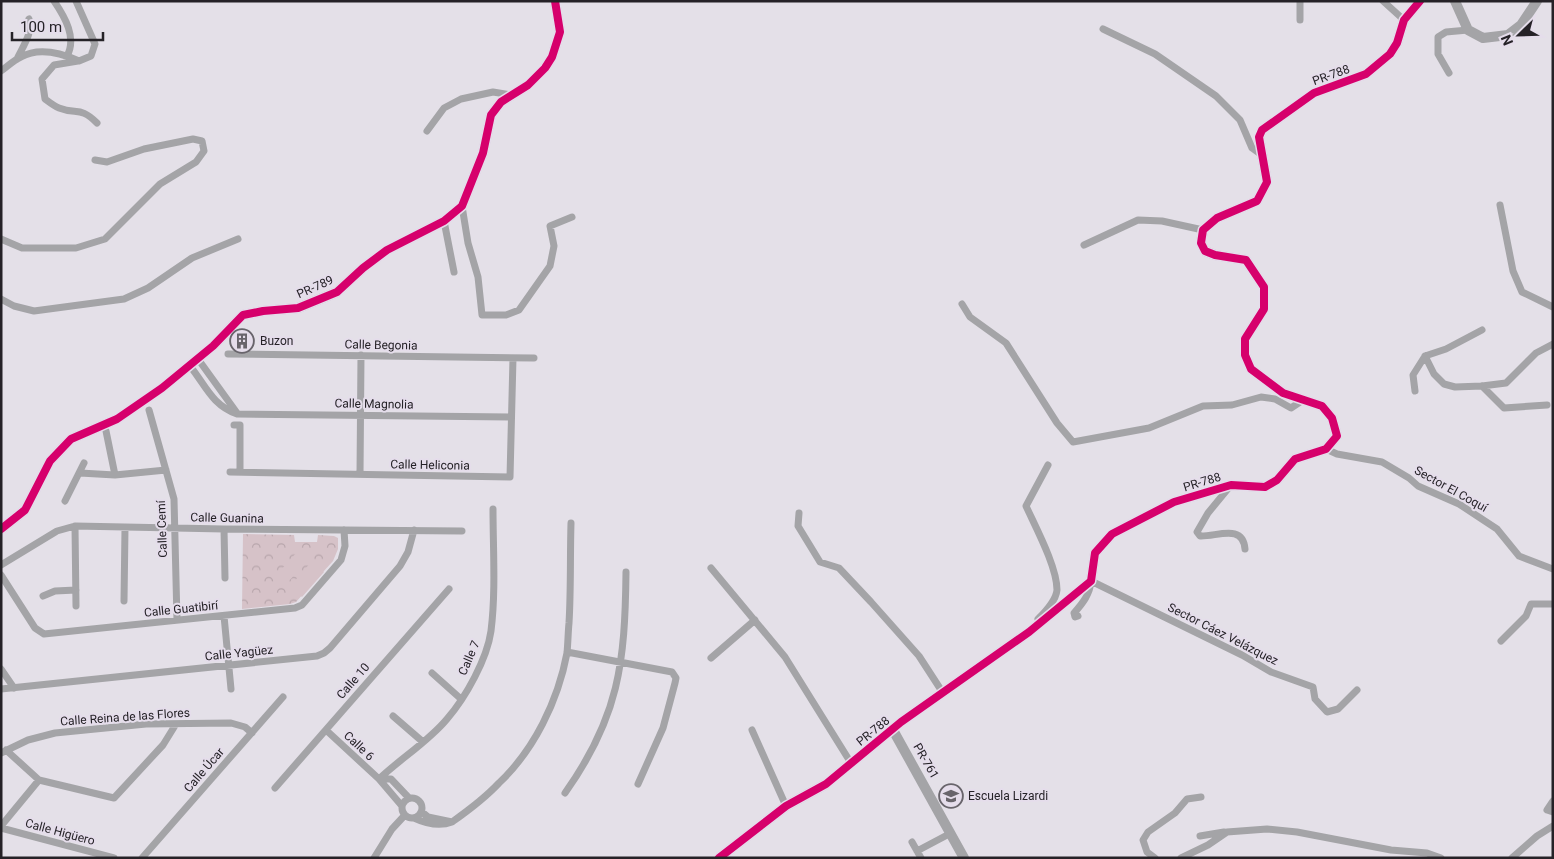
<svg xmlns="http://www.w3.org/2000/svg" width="1554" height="859" font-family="Roboto,sans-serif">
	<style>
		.forest { fill: url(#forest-crowns) }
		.pitch { fill: #d6c2c8 }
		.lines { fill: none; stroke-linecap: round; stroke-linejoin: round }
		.street { stroke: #a4a4a7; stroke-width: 7 }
		.secondary { stroke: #a4a4a7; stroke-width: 10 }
		.cycleway-casing { stroke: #e5ddeb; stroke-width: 11 }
		.cycleway { stroke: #d6006c; stroke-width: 8 }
		.labels { text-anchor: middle; stroke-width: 4; stroke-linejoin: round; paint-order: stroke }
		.street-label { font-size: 12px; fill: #252227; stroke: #e5ddeb }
		.poi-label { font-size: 12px; fill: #252227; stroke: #e5ddeb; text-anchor: start }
	</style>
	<defs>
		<pattern id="forest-crowns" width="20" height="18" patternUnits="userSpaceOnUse" patternTransform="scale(1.25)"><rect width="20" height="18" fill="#d6c2c8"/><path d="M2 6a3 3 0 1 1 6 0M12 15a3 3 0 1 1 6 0" fill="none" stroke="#b8a6ac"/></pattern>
	</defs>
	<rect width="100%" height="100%" fill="#e4e0e8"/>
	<!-- forest -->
	<path class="forest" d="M243 534 294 535 295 542H317L318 535 334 536 338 538V549L333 561 296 602 290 604 242 609Z"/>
	<!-- pitch -->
	<path class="pitch" d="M296 553 306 562 289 581 279 572Z
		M312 561 324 572 302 597 290 586Z"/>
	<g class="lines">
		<!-- street -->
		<path class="street" d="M54 1C65 17 77 38 67 56
			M1383 1 1404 20
			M1300 20V1
			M1103 29 1155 54 1216 96 1240 120 1252 148 1263 156
			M17 59C22 48 34 31 29 19
			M78 61 54 65 42 79 45 99C49 102 54 106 59 108 77 115 80 106 97 123
			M1 71C8 66 14 60 21 57 39 47 61 53 79 61L91 56 95 44 76 1
			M1449 73 1438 54V37L1446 32 1468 30
			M427 131 444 108 461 99 493 92 512 95
			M1500 205 1513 271 1522 292 1553 307
			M462 206 468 243 478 277 482 315H506L519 310 550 266 554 246 550 226 572 217
			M444 221 454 272
			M1 239 22 248H76L105 239 160 184 196 162 204 151 202 141 193 139 144 149 107 162 95 160
			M1084 245 1138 220 1162 221 1203 230
			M1 299 14 306 34 311 124 299 148 288 192 258 238 239
			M962 304 970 317 1006 343 1057 423 1073 442 1149 428 1203 406 1232 405 1261 397 1275 399 1291 408 1300 402 1301 400
			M228 354 534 358
			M1425 356 1434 374 1444 384 1455 387 1482 386 1506 383 1536 353 1553 344
			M198 359 237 413
			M190 366C206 386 212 405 237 414L511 417
			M1482 386 1504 408 1547 405
			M1415 391 1413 375 1425 356 1446 349 1482 330
			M149 410 174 499 177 620
			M234 425H240V472
			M106 431 115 475
			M1326 449 1337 454 1382 462 1409 478 1418 486 1459 504 1497 529 1519 556 1553 569
			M230 472 510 477 513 358
			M80 473 115 475 166 470
			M360 474 361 355
			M1231 485 1208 513 1197 532 1200 536C1216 537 1243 523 1245 549
			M65 501 84 463
			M799 513 798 526 820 562 839 568 871 602 919 656 943 693
			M75 526 76 606
			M224 529 225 578
			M1 565 57 531 75 526 224 529 462 531
			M711 568 785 657 851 763
			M1 575 35 628 44 634 295 608 302 605 341 560 345 546 344 530
			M43 596 55 591 76 590
			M124 601 125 528
			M224 616 231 689
			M1078 616 1075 617 1074 613C1083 603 1090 594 1091 581L1242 655 1271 672 1313 687 1315 699 1327 712 1338 709 1357 690
			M1038 619C1045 612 1056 601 1057 590 1057 567 1036 528 1026 506L1048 465
			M1501 641 1526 616 1531 604H1553
			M567 652 672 672 676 678 675 683 663 728 638 784
			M711 658 755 620
			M1 669 14 688
			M432 673 461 699
			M1 689 317 656 324 653 330 648 400 566 408 552 414 530
			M393 716 423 742
			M326 730 379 779C401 758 428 742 447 719 466 697 487 659 491 631 496 591 493 549 493 509
			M752 730 786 806
			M6 750 39 780 114 798 163 745 176 724
			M1 753 28 740 55 733 146 724 231 723 245 727 252 733
			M275 788 449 589
			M565 793C619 717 625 663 626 572
			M402 808a10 10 0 1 1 20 0a10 10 0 1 1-20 0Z
			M1553 801 1547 810 1553 812
			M402 806 379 779H391L409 798
			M414 818C427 824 439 827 452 822L428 817 422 812
			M452 822C469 810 485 798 499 783 534 750 558 701 567 653 568 643 568 633 569 623 571 590 570 556 571 523
			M1 826 39 780
			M1 828 114 858
			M1200 836 1224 832
			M912 842 921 858
			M917 851 951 833
			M142 858 283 697
			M374 858 392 829 405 815
			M1155 858 1147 852 1143 840 1148 832 1175 813 1187 799 1201 797
			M1181 858 1208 845 1227 832 1267 829 1297 832 1391 850 1427 853 1441 858
			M1512 858 1537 836 1553 826"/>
		<!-- secondary -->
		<path class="secondary" d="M1455 1 1468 30 1483 38 1508 35 1521 25 1537 1
			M1 529 25 510 50 461 71 439 117 419 162 388 213 346 243 315 263 311 298 308 337 292 363 268 387 250 444 221 462 206 483 153 491 115 501 102 528 85 545 68 552 57 560 32 555 1
			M893 730 964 858
			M719 858 786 806 826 784 901 722 1029 632 1091 581 1095 553 1112 534 1174 502 1231 485 1265 487 1277 480 1295 459 1326 449 1337 436 1332 418 1322 406 1283 393 1251 369 1245 355V339L1264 309V287L1246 260 1215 255 1205 251 1201 243 1203 230 1217 218 1257 201 1267 182 1259 137 1262 130 1314 93 1366 74 1390 54 1397 43 1404 20 1420 1"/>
		<!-- cycleway casing -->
		<g class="cycleway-casing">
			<path id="cycleway" d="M1 529 25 510 50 461 71 439 117 419 162 388 213 346 243 315 263 311 298 308 337 292 363 268 387 250 444 221 462 206 483 153 491 115 501 102 528 85 545 68 552 57 560 32 555 1
				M719 858 786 806 826 784 901 722 1029 632 1091 581 1095 553 1112 534 1174 502 1231 485 1265 487 1277 480 1295 459 1326 449 1337 436 1332 418 1322 406 1283 393 1251 369 1245 355V339L1264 309V287L1246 260 1215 255 1205 251 1201 243 1203 230 1217 218 1257 201 1267 182 1259 137 1262 130 1314 93 1366 74 1390 54 1397 43 1404 20 1420 1"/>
		</g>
		<!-- cycleway -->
		<use href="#cycleway" class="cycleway"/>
	</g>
	<!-- icons -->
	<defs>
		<g id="building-ring" transform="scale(1.25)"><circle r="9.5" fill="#e5ddeb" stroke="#68646b" stroke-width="1.5"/><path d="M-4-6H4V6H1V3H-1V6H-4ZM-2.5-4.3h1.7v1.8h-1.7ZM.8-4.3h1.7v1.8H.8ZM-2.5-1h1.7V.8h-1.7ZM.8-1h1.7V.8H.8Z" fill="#68646b"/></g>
		<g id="school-ring" transform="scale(1.25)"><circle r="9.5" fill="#e5ddeb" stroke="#68646b" stroke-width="1.5"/><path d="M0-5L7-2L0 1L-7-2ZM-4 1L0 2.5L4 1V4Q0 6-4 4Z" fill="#68646b"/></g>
	</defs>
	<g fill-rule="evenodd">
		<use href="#building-ring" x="242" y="341"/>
		<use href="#school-ring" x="951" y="796"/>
	</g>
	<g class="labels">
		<!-- street labels -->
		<g class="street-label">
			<text transform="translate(1331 75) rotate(-20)" y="4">PR-788</text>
			<text transform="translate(315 287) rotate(-24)" y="4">PR-789</text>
			<text transform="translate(381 345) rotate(1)" y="4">Calle Begonia</text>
			<text transform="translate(374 404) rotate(1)" y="4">Calle Magnolia</text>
			<text transform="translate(430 465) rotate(1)" y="4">Calle Heliconia</text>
			<text transform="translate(1202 482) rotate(-17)" y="4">PR-788</text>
			<text transform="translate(1451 489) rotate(29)" y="4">Sector El Coquí</text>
			<text transform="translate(227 518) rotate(1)" y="4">Calle Guanina</text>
			<text transform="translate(162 529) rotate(-92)" y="4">Calle Cemí</text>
			<text transform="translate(181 609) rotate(-6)" y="4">Calle Guatibirí</text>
			<text transform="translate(1223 634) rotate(27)" y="4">Sector Cáez Velázquez</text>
			<text transform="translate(239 653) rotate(-6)" y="4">Calle Yagüez</text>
			<text transform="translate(469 658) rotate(-67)" y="4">Calle 7</text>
			<text transform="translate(353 681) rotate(-49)" y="4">Calle 10</text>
			<text transform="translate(125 717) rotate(-4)" y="4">Calle Reina de las Flores</text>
			<text transform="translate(873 731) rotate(-39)" y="4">PR-788</text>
			<text transform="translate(359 746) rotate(43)" y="4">Calle 6</text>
			<text transform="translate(926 761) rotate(60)" y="4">PR-761</text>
			<text transform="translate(204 770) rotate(-49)" y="4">Calle Úcar</text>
			<text transform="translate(60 832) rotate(15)" y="4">Calle Higüero</text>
		</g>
		<!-- poi labels -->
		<g class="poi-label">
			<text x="260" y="345">Buzon</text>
			<text x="968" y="800">Escuela Lizardi</text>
		</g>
	</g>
	<!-- border -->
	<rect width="1554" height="859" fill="none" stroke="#252227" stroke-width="5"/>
	<!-- north arrow -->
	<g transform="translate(1519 35) rotate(247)" stroke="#e5ddeb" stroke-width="4" paint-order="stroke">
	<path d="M0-4L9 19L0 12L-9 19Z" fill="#252227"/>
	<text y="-8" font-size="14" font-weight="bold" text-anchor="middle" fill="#252227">N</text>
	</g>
	<!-- scale -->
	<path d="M12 32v8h91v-8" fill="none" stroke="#252227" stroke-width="2.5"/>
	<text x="20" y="32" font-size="15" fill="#252227" stroke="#e5ddeb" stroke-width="4" paint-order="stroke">100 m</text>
</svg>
